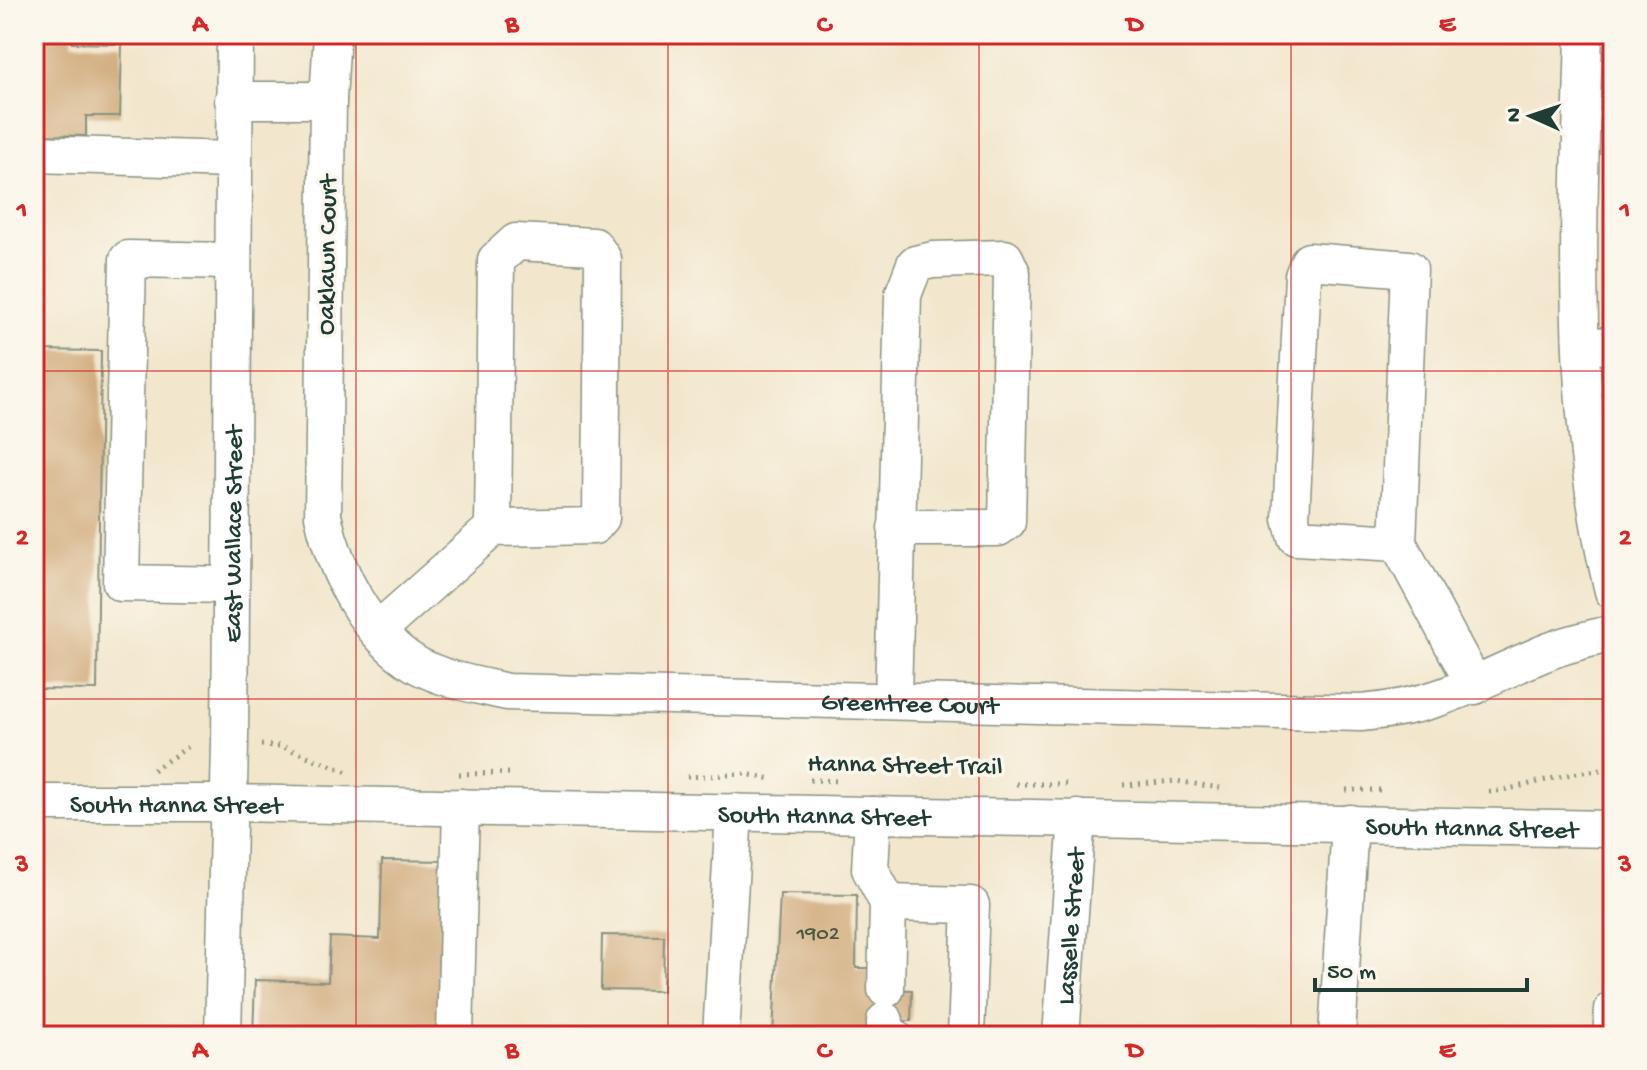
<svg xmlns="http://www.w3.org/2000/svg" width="1647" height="1070" font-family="'Gochi Hand',sans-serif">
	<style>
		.building { fill: #d2ad7f }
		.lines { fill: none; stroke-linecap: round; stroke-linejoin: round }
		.minor-casing { stroke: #889280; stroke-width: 39 }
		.path { stroke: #889280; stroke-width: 5; stroke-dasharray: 2 6; stroke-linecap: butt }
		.minor { stroke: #fff; stroke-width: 36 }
		.grid { fill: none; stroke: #d62828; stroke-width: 2; stroke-opacity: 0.55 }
		.labels { text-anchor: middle; stroke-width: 7; stroke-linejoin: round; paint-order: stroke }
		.number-label { font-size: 22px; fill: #4c5947 }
		.street-label { font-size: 26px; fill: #1f3d34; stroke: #fbf7ec }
		.neatline { fill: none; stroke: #d62828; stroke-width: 3 }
		.grid-label { font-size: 26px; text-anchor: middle; font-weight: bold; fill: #d62828 }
	</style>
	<rect width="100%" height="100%" fill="#fbf7ec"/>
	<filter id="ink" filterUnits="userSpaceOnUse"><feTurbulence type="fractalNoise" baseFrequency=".0125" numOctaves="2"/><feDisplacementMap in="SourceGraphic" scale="16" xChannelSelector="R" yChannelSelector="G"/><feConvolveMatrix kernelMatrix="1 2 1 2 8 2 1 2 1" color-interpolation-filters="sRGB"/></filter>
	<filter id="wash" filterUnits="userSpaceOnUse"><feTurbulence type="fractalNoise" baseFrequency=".006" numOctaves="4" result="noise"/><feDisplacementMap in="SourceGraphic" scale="32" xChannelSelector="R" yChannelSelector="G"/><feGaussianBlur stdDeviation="1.8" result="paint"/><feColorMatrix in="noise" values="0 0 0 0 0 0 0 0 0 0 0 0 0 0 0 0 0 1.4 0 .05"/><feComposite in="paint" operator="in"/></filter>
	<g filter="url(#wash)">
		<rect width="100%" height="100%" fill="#f2e6cc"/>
		<g id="blocks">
			<!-- building -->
			<path class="building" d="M34 34H73L72 43 122 44 120 116H86V136L34 135Z
				M34 350 101 351 97 690 34 689Z
				M382 860 449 861 444 1036H253L255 980 328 982 330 937 380 939Z
				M780 894 857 895 856 968H878V989L912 990 911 1021H878L877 1036H773Z
				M602 935 664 936 663 991 601 990Z"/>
		</g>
	</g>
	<g filter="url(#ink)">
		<use href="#blocks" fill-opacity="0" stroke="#889280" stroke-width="2"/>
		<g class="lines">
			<!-- minor casing -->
			<g class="minor-casing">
				<g id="minor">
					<path id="s1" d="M332 34 328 100 323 516C335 571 366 635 417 665 444 680 477 685 507 692L1361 713C1441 706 1471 684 1542 654 1564 644 1590 639 1613 633"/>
					<path d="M1584 34C1579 219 1568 409 1613 591"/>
					<path d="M233 100H328"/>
					<path d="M34 154 232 160"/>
					<path d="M1581 345 1613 346"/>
					<path d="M1398 543 1296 537 1291 519 1303 276 1309 261 1409 269 1398 543 1475 686"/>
					<path d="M230 585 121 583 128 259 232 261"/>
					<path d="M378 630 493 528 594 526 601 518 603 259 594 246 516 242 496 260 493 528"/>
					<path d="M893 699 903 295 915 264 933 260 1005 258 1012 273 1007 522 998 528H896"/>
					<path id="s2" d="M34 803H229L1613 829"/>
					<path d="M873 815 870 869 888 903 886 989"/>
					<path d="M888 903 971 905 966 1036"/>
					<path d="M885 1021V1031L893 1036"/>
					<path id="s3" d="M223 1036 230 744 235 34"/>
					<path d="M455 1036 461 807"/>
					<path d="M721 1036 734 812"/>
					<path id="s4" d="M1061 1036 1077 818"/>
					<path d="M1337 1036 1350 823"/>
					<path d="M1611 1036 1613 1009"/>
				</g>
			</g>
			<!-- path -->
			<path class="path" d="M261 745 281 746 350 773
				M153 770 191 745
				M459 774 513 773
				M687 777 745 774 772 779
				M810 780 839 781
				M1016 784H1066
				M1123 785 1176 781 1220 788
				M1346 790H1383
				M1489 792C1531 787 1571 769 1613 770"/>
			<!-- minor -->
			<use href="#minor" class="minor"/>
		</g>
	</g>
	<!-- grid -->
	<path class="grid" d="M356 34V1036M668 34V1036M979 34V1036M1291 34V1036M34 371H1613M34 699H1613"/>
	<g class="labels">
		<!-- number labels -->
		<g class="number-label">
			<text x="818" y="939">1902</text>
		</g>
		<!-- street labels -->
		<g class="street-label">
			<text transform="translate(325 255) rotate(-89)" y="9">Oaklawn Court</text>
			<text dy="9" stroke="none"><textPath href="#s3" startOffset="502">East Wallace Street</textPath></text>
			<text dy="9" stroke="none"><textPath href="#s1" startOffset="1160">Greentree Court</textPath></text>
			<text transform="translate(905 763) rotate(1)" y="9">Hanna Street Trail</text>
			<text dy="9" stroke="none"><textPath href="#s2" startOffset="142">South Hanna Street</textPath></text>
			<text dy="9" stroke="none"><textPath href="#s2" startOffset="790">South Hanna Street</textPath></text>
			<text dy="9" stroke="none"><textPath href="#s2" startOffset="1438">South Hanna Street</textPath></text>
			<text dy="9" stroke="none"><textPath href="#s4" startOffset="110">Lasselle Street</textPath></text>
		</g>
	</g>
	<!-- margin -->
	<rect width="1647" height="1070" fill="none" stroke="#fbf7ec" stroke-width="88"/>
	<!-- north arrow -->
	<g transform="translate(1531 116) rotate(273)" stroke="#fbf7ec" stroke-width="6" paint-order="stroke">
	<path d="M0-6L14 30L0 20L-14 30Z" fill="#1f3d34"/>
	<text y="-12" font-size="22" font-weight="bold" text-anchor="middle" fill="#1f3d34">N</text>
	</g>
	<!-- scale -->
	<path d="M1315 978v12h212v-12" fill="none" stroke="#1f3d34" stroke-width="4"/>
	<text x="1327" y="978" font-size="24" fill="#1f3d34" stroke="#fbf7ec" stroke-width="6" paint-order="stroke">50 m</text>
	<rect x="44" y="44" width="1559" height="982" class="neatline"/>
	<g class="grid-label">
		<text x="200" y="31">A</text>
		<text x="512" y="31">B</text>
		<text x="824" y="31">C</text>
		<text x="1135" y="31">D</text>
		<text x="1447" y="31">E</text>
		<text x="22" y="217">1</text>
		<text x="1625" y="217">1</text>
		<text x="22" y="544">2</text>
		<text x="1625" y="544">2</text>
		<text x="22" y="871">3</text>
		<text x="1625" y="871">3</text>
		<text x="200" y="1057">A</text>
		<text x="512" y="1057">B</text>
		<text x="824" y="1057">C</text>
		<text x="1135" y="1057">D</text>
		<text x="1447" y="1057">E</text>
	</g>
</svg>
